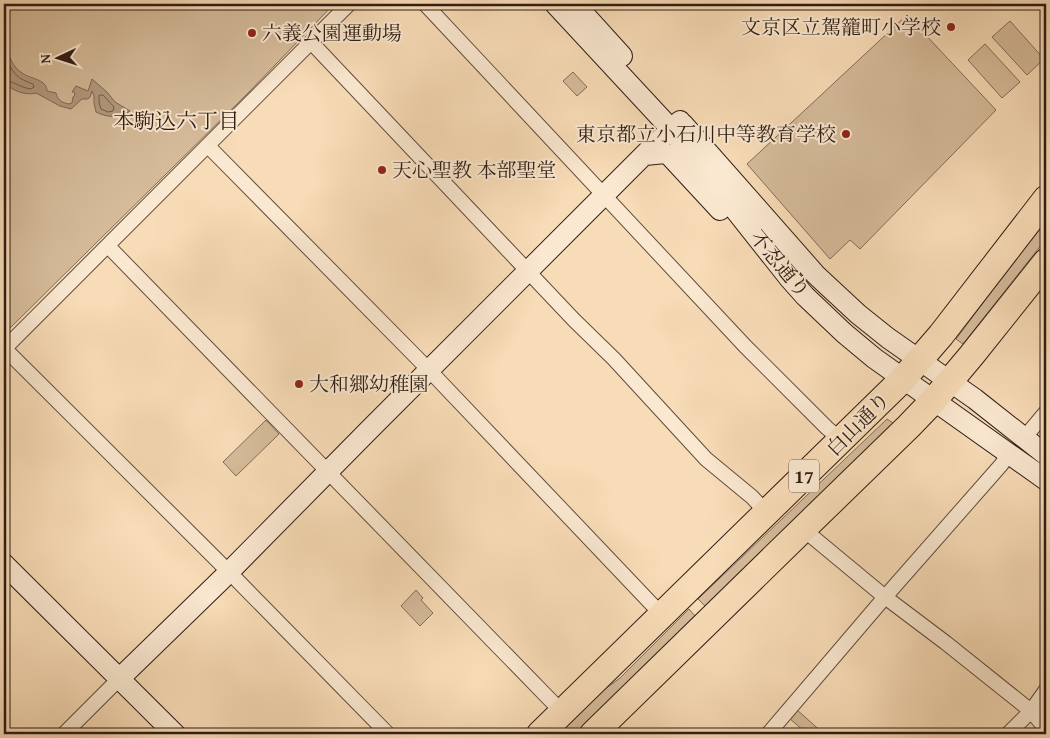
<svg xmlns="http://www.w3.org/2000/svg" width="1050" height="738" font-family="'Gentium Book Plus','Noto Serif JP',serif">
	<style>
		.green { fill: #d6bc9b; stroke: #826c58 }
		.water { fill: #b49b80; stroke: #7f6955 }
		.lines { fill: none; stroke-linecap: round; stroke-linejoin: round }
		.shore { stroke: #725c4a; stroke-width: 1 }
		.street-casing { stroke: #614d3e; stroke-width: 16 }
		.secondary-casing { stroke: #2f1d15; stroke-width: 22 }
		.highway-casing { stroke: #2f1d15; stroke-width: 28 }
		.street { stroke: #fae8d0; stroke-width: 14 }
		.secondary { stroke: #fae8d0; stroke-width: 20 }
		.highway { stroke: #f8dcb7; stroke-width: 26 }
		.poi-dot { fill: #8f2418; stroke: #fae8d0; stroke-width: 2 }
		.labels { text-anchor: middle; stroke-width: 4; stroke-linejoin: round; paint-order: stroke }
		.shield { fill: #fae8d0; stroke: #6c5a4d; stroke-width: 1 }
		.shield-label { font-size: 19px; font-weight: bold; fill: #2f1d15 }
		.poi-label { font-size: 20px; fill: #2f1d15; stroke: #fae8d0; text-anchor: start }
		.street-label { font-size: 20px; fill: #2f1d15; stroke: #fae8d0 }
		.neighbourhood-label { font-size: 21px; fill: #2f1d15; stroke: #fae8d0 }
	</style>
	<rect width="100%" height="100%" fill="#f8dcb7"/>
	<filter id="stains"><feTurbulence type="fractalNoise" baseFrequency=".004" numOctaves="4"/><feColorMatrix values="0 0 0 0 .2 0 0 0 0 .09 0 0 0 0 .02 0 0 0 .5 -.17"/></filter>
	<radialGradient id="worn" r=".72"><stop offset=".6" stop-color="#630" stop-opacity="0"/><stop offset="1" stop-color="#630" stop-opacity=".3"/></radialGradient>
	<!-- green -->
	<path class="green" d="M4 4H334L247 94 4 334Z
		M907 15 996 110 860 249 850 240 830 259 747 164Z
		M1010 21 1044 59 1027 75 992 37Z
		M985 44 1020 82 1002 98 968 60Z
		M573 72 587 87 577 96 563 81Z
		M1046 219V239L963 344 956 339Z
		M887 419 896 425 706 607 698 599Z
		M266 420 279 434 236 476 223 462Z
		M416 590 423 598 421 600 433 613 420 626 401 606Z
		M689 609 695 616 593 718 576 734H558L590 700 620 678Z
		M796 709 824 734H801L804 731 789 718Z"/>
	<!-- water -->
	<path class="water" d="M4 46C9 55 13 68 22 73 30 79 47 79 47 91L56 93C57 100 63 103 69 104L72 103 73 97 75 95 74 92H72L76 86 88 91 92 79 107 92 115 102 130 111C119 118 108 118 96 112L94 103V96L92 91 90 97 88 99H82L71 109 60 106 36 93C25 96 12 90 4 83Z"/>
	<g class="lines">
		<!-- shore -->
		<path class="shore" d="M4 56C14 72 13 77 33 84L34 87 31 89C21 88 13 81 4 80
			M101 95H103L114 107 113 111 108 112 101 109 99 102V96Z"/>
		<!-- street casing -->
		<g class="street-casing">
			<path id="street" d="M425 4 745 346 827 428 841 440
				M311 42 574 320 614 359 706 459 752 497 767 513
				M208 146 429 370 662 615
				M108 246 562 712
				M4 349 349 4
				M5 349 235 578 388 734
				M1025 437 1046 412
				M803 529 885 597 946 643 1031 711 1046 729
				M64 734 119 679
				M768 734 885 597 1001 465 1009 454
				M1008 734 1031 711 1046 690"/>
		</g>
		<!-- secondary casing -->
		<g class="secondary-casing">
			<path id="secondary" d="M555 4 671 129 789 278 805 296 844 333 874 358 1046 480
				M575 4 622 56
				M683 124 816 275 858 314 888 338 975 399 1046 455
				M645 155 665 153 670 156 720 210
				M4 564 175 734
				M119 679 222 579 371 428 654 145 680 121"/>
		</g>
		<!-- highway casing -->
		<g class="highway-casing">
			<path id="highway" d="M540 734 903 379 941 335 1046 199
				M593 734 803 529 909 426 934 400 971 356 1046 262"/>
		</g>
		<!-- street -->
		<use href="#street" class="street"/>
		<!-- secondary -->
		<use href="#secondary" class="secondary"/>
		<!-- highway -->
		<use href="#highway" class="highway"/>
	</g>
	<!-- markers -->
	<g class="poi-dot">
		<circle cx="951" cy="27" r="5"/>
		<circle cx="252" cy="33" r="5"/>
		<circle cx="846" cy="134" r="5"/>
		<circle cx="382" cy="170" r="5"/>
		<circle cx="299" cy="384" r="5"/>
	</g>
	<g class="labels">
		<!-- shield labels -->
		<rect class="shield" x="789" y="459.5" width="30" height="33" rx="4"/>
		<g class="shield-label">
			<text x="804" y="483">17</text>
		</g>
		<!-- poi labels -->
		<g class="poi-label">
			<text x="941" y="34" text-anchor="end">文京区立駕籠町小学校</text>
			<text x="262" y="40">六義公園運動場</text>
			<text x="836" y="141" text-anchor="end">東京都立小石川中等教育学校</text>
			<text x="392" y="177">天心聖教 本部聖堂</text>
			<text x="309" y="391">大和郷幼稚園</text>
		</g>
		<!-- street labels -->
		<g class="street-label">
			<text transform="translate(780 264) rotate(50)" y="7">不忍通り</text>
			<text transform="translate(858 424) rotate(-45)" y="7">白山通り</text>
		</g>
		<!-- neighbourhood labels -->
		<g class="neighbourhood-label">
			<text x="176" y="128">本駒込六丁目</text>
		</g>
	</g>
	<!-- margin -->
	<rect width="1050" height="738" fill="none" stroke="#f8dcb7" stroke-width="20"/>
	<rect x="5" y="5" width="1040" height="728" fill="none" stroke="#2f1d15" stroke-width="2.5"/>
	<rect x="10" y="10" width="1030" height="718" fill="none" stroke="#2f1d15"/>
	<!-- north arrow -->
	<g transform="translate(58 58) rotate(266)" stroke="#fae8d0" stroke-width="4" paint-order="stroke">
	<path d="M0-4L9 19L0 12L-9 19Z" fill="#2f1d15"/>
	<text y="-8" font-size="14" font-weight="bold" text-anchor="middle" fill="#2f1d15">N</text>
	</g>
	<rect width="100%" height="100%" filter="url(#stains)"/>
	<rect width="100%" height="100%" fill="url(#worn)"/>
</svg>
